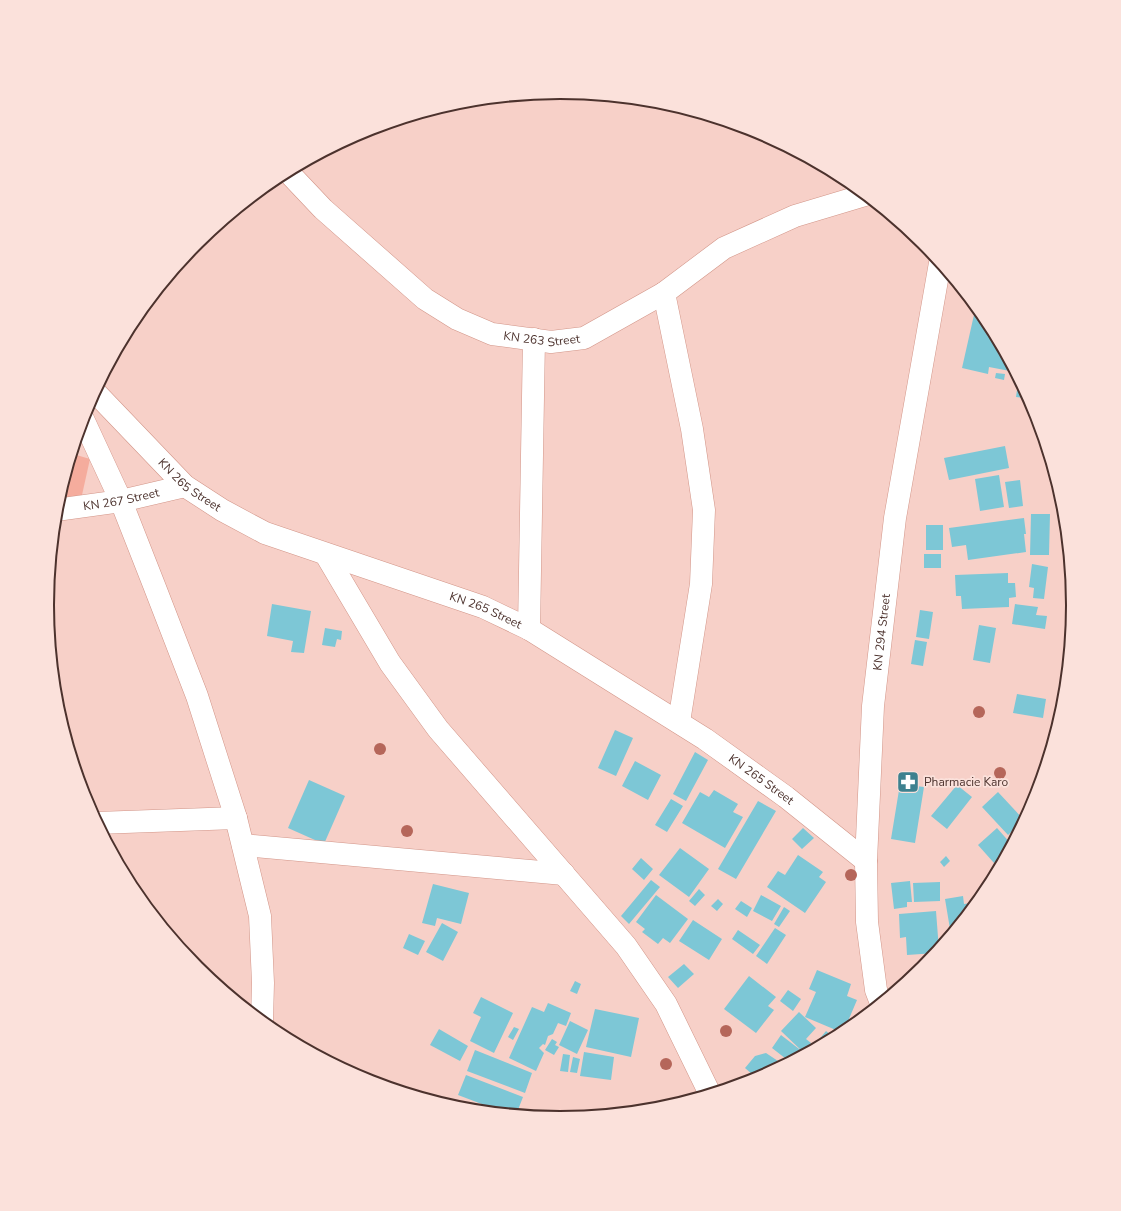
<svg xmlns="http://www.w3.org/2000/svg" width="1121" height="1211" font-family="'Nunito Sans',sans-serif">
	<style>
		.green { fill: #f5ac9d }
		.building { fill: #7dc7d6 }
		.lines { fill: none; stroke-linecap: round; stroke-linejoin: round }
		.minor-casing { stroke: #d29588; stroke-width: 23 }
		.minor { stroke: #fff; stroke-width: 22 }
		.tree { fill: #b5665a }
		.labels { text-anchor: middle; stroke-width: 3.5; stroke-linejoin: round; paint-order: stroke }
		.street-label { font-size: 12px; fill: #4c322d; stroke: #fbe1db }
		.poi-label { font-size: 12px; fill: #4c322d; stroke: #fbe1db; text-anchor: start }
		.rim { fill: none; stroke: #4c322d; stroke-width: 2 }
	</style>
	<rect width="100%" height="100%" fill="#f7d0c8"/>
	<!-- green -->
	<path class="green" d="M73 454 90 459 82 495 59 499Z"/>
	<!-- building -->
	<path class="building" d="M976 306 988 320 1015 372 989 367 988 374 962 368Z
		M996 373 1005 374 1004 380 995 378Z
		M1018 383H1021L1025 391 1024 398 1016 397Z
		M1005 446 1009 468 949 480 944 458Z
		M999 475 1004 507 980 511 975 479Z
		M1020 480 1023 506 1009 508 1005 482Z
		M1031 514H1050L1049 555H1030Z
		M1024 518 1026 534H1024L1026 552 968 560 966 545 952 547 949 528Z
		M926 525H943V550H926Z
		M924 554H941V568H924Z
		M1032 564 1048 567 1044 599 1033 598 1034 588 1029 587Z
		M1008 573V583H1015L1016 597 1009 598V607L962 609 961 596H956L955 575Z
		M1069 581 1072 582 1074 606 1073 613 1065 612Z
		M272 604 311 611 304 653 291 652 293 641 267 636Z
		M1015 604 1038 607 1036 615 1047 616 1045 629 1012 624Z
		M920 610 933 612 929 639 916 637Z
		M979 625 996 628 990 663 973 660Z
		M325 628 342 631 341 640 337 639 335 647 322 645Z
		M915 640 927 642 923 666 911 664Z
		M1017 694 1046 699 1043 718 1013 713Z
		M615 730 633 738 616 776 598 768Z
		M695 752 708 760 686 801 673 794Z
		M635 761 661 775 648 800 622 786Z
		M309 780 345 796 324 844 288 828Z
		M900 784 924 787 915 843 891 839Z
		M957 785 972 797 947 829 931 816Z
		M714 790 738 804 733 812 743 817 725 848 682 823 700 792 709 797Z
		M998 792 1024 820 1008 835 982 807Z
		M671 799 683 806 667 832 655 825Z
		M758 801 776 811 736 879 718 869Z
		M1022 826 1014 842 1010 837Z
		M803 828 814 838 802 849 792 839Z
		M997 828 1012 845 994 863 978 845Z
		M680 848 709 869 689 897 659 875Z
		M798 855 823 872 819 877 826 882 805 913 767 887 778 871 785 875Z
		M946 856 950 861 944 867 940 862Z
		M641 858 653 869 644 880 632 869Z
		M651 880 660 887 629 924 621 916Z
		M910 881 912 902H907V907L894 909 891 883Z
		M940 882V901L914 902 913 883Z
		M433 884 469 893 461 924 437 918 435 926 422 923Z
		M699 889 705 895 695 906 689 901Z
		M656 895 688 919 670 943 663 938 658 944 642 932 645 929 636 922Z
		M761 895 781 906 772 921 753 911Z
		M963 896 964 904 978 902 951 935 945 899Z
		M718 899 723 904 717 911 711 906Z
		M741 901 752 908 747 917 735 909Z
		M784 907 790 911 779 927 774 924Z
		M936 911 939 950 936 953 907 955 906 937 900 938 899 914Z
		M693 920 722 939 709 960 679 941Z
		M442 923 458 932 443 961 426 952Z
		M775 928 786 935 767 964 756 956Z
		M738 930 760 945 753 954 732 939Z
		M409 934 425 941 418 955 403 948Z
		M684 964 694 974 678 988 668 977Z
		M817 970 851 984 847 996 857 1000 843 1033 805 1017 816 992 809 989Z
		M749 976 776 997 768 1006 774 1010 756 1033 724 1009Z
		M575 981 581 984 577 994 570 991Z
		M788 990 801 999 793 1011 780 1001Z
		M481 997 513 1013 494 1053 470 1041 481 1017 473 1013Z
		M548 1003 571 1013 566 1026 558 1023 553 1034 548 1036 545 1045 543 1044 539 1048 544 1053 536 1071 509 1058 532 1007 544 1012Z
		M595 1009 639 1018 631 1057 586 1047Z
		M799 1012 816 1028 806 1039 811 1043 803 1052 781 1031Z
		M570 1021 588 1030 577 1054 559 1045Z
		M514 1027 519 1029 513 1040 508 1037Z
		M439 1029 468 1046 460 1061 430 1045Z
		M826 1031 835 1038 808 1053Z
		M781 1035 803 1052 800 1057 790 1062 772 1048Z
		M552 1039 557 1042 555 1045 559 1047 554 1055 545 1050Z
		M475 1050 532 1073 525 1093 467 1071Z
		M584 1052 614 1057 611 1080 580 1076Z
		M766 1053 784 1065 757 1080 747 1083 753 1075 745 1068 755 1056Z
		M563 1054 570 1055 568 1072 560 1071Z
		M573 1057 580 1059 577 1073 570 1072Z
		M466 1075 523 1097 516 1115 508 1114 458 1095Z"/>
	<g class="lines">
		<!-- minor casing -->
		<g class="minor-casing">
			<g id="minor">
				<path id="s1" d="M288 172 323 209 425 299 457 319 492 334 551 342 584 338 664 293 724 248 795 216 865 195"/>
				<path d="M664 293 692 429 704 510 701 584 679 722"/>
				<path id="s2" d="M95 392 185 486 222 510 265 533 483 607 529 629 705 739 786 797 866 861"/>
				<path d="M83 419 121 501 154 585 197 696 236 818 260 916 263 983 262 1021"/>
				<path id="s3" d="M56 510 121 501 185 486"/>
				<path d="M326 555 390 663 438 729 626 946 666 1004 710 1094"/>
				<path d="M529 629 534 339"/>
				<path d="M97 823 236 818"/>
				<path d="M243 845 564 874"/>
				<path id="s4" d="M881 1003 876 990 867 922 866 861 873 706 895 518 940 263"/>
			</g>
		</g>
		<!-- minor -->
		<use href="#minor" class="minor"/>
	</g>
	<!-- trees -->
	<g class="tree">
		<circle cx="979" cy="712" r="6"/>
		<circle cx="380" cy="749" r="6"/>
		<circle cx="1000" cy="773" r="6"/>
		<circle cx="407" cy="831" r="6"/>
		<circle cx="851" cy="875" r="6"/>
		<circle cx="726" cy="1031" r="6"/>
		<circle cx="666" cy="1064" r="6"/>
	</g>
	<!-- icons -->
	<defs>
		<g id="pharmacy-square" transform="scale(1.15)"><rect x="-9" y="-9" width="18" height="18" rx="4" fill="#3d818f" stroke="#fbe1db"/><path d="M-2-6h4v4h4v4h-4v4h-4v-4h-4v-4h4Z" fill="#fff"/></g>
	</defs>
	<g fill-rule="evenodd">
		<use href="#pharmacy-square" x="908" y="782"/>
	</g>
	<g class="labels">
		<!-- street labels -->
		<g class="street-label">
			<text dy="4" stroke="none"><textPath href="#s1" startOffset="313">KN 263 Street</textPath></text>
			<text dy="4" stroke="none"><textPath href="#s2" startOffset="133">KN 265 Street</textPath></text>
			<text dy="4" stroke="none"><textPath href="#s3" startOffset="66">KN 267 Street</textPath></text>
			<text dy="4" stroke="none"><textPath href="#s2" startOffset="457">KN 265 Street</textPath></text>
			<text dy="4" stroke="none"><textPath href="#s4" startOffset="373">KN 294 Street</textPath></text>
			<text dy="4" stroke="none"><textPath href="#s2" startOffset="781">KN 265 Street</textPath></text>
		</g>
		<!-- poi labels -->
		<g class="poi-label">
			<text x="924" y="786">Pharmacie Karo</text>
		</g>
	</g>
	<!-- crop -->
	<path d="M0 0H1121V1211H0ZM54 605a506 506 0 1 1 1012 0a506 506 0 1 1-1012 0Z" fill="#fbe1db" fill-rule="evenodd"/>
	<path class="rim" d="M54 605a506 506 0 1 1 1012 0a506 506 0 1 1-1012 0Z"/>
</svg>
